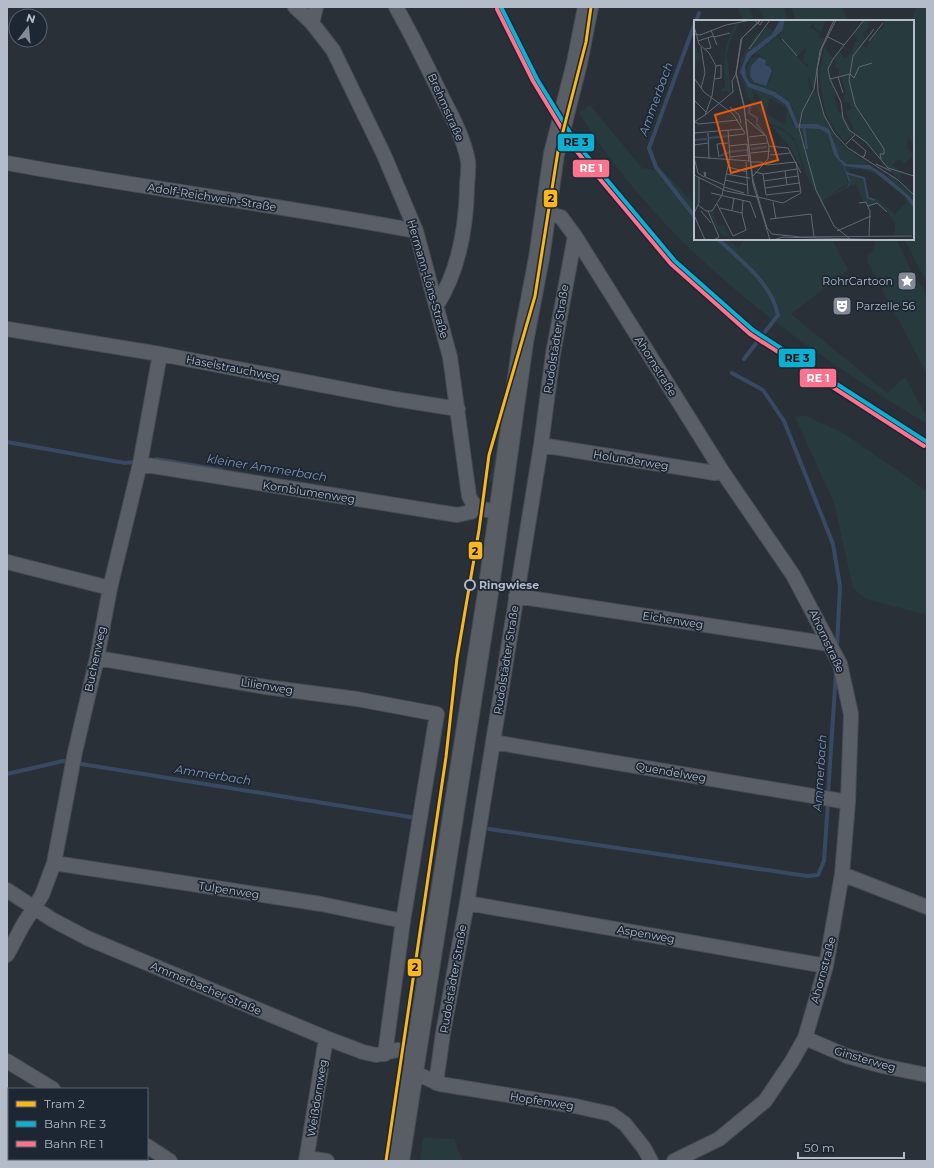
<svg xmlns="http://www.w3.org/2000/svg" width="934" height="1168" font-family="Montserrat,sans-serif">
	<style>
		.green { fill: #273a3e }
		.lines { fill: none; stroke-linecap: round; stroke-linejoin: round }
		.stream { stroke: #384963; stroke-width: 4 }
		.minor-casing { stroke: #484c53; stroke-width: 16 }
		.secondary-casing { stroke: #484c53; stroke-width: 22 }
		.minor { stroke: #5a5e66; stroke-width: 14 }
		.secondary { stroke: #595d64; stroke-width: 20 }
		.rail-1-casing { stroke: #1d2633; stroke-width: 7 }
		.rail-2-casing { stroke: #1d2633; stroke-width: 7 }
		.rail-1 { stroke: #0dafd3; stroke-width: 4 }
		.rail-2 { stroke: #fc738d; stroke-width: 4 }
		.tram-1-casing { stroke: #1d2633; stroke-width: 6 }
		.tram-1 { stroke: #fab71b; stroke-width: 3 }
		.stop-dot { fill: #1d2633; stroke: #b4bcc9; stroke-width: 2 }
		.labels { text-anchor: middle; stroke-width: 3.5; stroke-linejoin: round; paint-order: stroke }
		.street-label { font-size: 11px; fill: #b4bcc9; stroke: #1d2633 }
		.poi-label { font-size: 11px; fill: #b4bcc9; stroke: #1d2633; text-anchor: end }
		.stop-label { font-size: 11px; font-weight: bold; fill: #b4bcc9; stroke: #1d2633; text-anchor: start }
		.water-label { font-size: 12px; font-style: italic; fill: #7c92b1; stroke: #1d2633 }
		.inset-river { fill: none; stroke: #384963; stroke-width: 2 }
		.inset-road { fill: none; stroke: #616872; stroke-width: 1 }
		.view { fill: #e8590c; fill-opacity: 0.15; stroke: #e8590c; stroke-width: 2 }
		.inset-edge { fill: none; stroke: #b4bcc9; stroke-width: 2 }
		.line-badge { stroke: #1d2633; stroke-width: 1.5 }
		.badge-label { font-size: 11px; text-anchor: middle; font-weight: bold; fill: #fff }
		.pale-badge-label { font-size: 11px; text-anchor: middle; font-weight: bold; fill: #111 }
	</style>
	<rect width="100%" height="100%" fill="#2a3038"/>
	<!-- green -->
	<path class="green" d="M737 7H748L755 21H744Z
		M758 7H784L788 21H765Z
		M791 7H842L849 21H796Z
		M917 7H927V283L904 239H913V21H910Z
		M590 105 642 168 663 171 695 205V239H728L738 248 745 239H832L848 270 791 314 887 393 905 377 927 417V424C791 341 665 250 579 113Z
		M875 239H896L912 272 927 295V374L867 261 868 254 873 251Z
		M504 415 497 483 489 482Z
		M804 415 845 434 927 491V615L866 599 853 588 834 503 795 417Z
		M423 1138 454 1139 463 1161H420Z"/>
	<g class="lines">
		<!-- stream -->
		<path class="stream" d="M696 21 699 13
			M695 23 649 148 656 167 695 217
			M718 239C741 261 771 282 778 315L744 359
			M732 373 763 390 784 421 833 544 840 586 837 647
			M7 442 125 463 133 462
			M156 459 221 470
			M7 774 63 761 416 818
			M828 795 836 672
			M489 829 807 876 818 875 824 861 828 802"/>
		<!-- minor casing -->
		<g class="minor-casing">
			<path id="minor" d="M295 7 312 23 333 50 384 155 416 231 450 357 469 496C475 511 484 509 499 512
				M396 7C413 37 428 68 443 99 453 118 464 139 468 161 469 170 467 180 467 188 466 229 459 270 437 305
				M312 23 316 7
				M7 163C143 188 280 205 416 231
				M544 213 561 217 575 236 722 471 793 575 840 664 851 714 848 802 842 874 826 966 805 1038 792 1061 765 1101 719 1139 674 1161
				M7 329 160 354 395 399 458 409
				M541 445 715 473 722 471
				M140 464 457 515 471 512 473 505
				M7 562 110 588
				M516 596 830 644
				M97 658 266 687 357 699 437 714 403 921 385 1054
				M493 742 848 802
				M54 863 321 904 403 921
				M842 874 927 907
				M7 890 53 920 87 938 326 1038 363 1052 376 1055 397 1050 416 1052
				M467 903 826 966
				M7 955 23 925 42 895 54 863 75 752 97 658 110 588 140 464 160 354
				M805 1038 847 1056 883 1066 927 1075
				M7 1061 53 1089
				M413 1072 440 1084 575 1106 611 1114 625 1124 644 1148 651 1161
				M436 1083 443 1033 467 903 493 742 541 445 553 354 575 236
				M147 1146 170 1161
				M307 1158 327 1161
				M306 1161 326 1038"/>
		</g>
		<!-- secondary casing -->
		<g class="secondary-casing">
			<path id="secondary" d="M399 1161 488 593 523 342 539 258 554 154 577 63 588 7"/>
		</g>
		<!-- minor -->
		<use href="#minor" class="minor"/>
		<!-- secondary -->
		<use href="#secondary" class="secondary"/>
		<!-- rail-1 casing -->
		<g class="rail-1-casing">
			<path id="rail-1" d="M501 7 537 79 577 144 675 261 753 330 927 442"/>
		</g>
		<!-- rail-2 casing -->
		<g class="rail-2-casing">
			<path id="rail-2" d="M497 9 533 81 573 147 671 264 750 334 924 446"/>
		</g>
		<!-- rail-1 -->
		<use href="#rail-1" class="rail-1"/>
		<!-- rail-2 -->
		<use href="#rail-2" class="rail-2"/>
		<!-- tram-1 casing -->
		<g class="tram-1-casing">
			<path id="tram-1" d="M386 1161 446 757 457 658 479 530 489 455 535 296 558 151 586 42 591 7"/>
		</g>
		<!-- tram-1 -->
		<use href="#tram-1" class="tram-1"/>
	</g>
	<!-- icons -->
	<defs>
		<g id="sight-square" transform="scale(1)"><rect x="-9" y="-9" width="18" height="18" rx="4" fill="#848b96" stroke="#1d2633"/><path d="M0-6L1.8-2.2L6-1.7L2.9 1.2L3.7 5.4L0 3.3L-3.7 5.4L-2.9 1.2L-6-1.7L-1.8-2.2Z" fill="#fff"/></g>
		<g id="theatre-square" transform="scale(1)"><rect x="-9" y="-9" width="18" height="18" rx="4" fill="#848b96" stroke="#1d2633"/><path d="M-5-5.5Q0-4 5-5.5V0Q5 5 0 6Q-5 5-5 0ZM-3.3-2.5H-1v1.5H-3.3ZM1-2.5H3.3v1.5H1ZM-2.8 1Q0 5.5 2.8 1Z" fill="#fff"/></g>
	</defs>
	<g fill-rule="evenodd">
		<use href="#sight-square" x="907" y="281"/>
		<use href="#theatre-square" x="842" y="306"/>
	</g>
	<!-- markers -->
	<circle class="stop-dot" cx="470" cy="585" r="5"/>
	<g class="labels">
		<!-- street labels -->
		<g class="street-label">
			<text transform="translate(446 107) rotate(66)" y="4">Brehmstraße</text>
			<text transform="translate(212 197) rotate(9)" y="4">Adolf-Reichwein-Straße</text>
			<text transform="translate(428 279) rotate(74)" y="4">Hermann-Löns-Straße</text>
			<text transform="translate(556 339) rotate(-81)" y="4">Rudolstädter Straße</text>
			<text transform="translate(656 366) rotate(58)" y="4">Ahornstraße</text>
			<text transform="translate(233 368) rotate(11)" y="4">Haselstrauchweg</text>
			<text transform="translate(631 460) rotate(9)" y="4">Holunderweg</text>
			<text transform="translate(309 492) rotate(9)" y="4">Kornblumenweg</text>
			<text transform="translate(673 620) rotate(9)" y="4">Eichenweg</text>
			<text transform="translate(827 641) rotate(65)" y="4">Ahornstraße</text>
			<text transform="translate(95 659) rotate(-78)" y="4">Buchenweg</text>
			<text transform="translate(506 660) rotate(-81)" y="4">Rudolstädter Straße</text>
			<text transform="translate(267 686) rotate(9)" y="4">Lilienweg</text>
			<text transform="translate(671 772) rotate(10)" y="4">Quendelweg</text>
			<text transform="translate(229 890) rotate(9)" y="4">Tulpenweg</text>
			<text transform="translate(646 934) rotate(10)" y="4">Aspenweg</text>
			<text transform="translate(823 970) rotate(-75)" y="4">Ahornstraße</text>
			<text transform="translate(453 979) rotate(-80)" y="4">Rudolstädter Straße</text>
			<text transform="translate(206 988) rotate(23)" y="4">Ammerbacher Straße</text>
			<text transform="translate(865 1059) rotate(16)" y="4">Ginsterweg</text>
			<text transform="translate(317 1098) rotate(-81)" y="4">Weißdornweg</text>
			<text transform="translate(542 1101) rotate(9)" y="4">Hopfenweg</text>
		</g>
		<!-- poi labels -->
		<g class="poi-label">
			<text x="893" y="285">RohrCartoon</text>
			<text x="856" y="310" text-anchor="start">Parzelle 56</text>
		</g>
		<!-- stop labels -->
		<g class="stop-label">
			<text x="479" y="589">Ringwiese</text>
		</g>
		<!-- water labels -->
		<g class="water-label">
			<text transform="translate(656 99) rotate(-70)" y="4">Ammerbach</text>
			<text transform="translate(267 468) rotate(9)" y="4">kleiner Ammerbach</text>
			<text transform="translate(820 773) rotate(-86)" y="4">Ammerbach</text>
			<text transform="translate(213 775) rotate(9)" y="4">Ammerbach</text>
		</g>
	</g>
	<!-- overview -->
	<g transform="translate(694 20)">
		<rect width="220" height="220" fill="#2a3038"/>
		<path d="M91 0H132L127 12 120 7 121 2 115 7 126 14 125 19 131 17 125 33 120 71 114 56 115 67 119 72 104 104 97 84 73 69 57 63 51 54 57 37 63 38 61 43 73 63 76 61 79 49 71 45 72 40 62 33 59 34 83 16 114 48V56V44L109 42 112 27 119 20 103 36 85 16 91 8 84 16ZM170 0H175L174 8 169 14 171 19 168 25 173 27 181 14 191 6 189 0H220V125L214 116 213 127 220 135 210 144 205 139 198 145 207 153 206 159 215 166 218 163 216 167H215L197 152 194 151 170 137 163 133 157 128 189 148 193 147 182 132 158 111 160 109 151 92 158 88 155 82 151 83 149 76 152 74 147 56H144L145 49 140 47 142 42 139 39 134 53 143 74 140 76 144 92H148L159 114 151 121 152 123 141 110 131 91 125 56 130 28 133 23 132 28 138 38 145 31 151 38 157 33 163 18 160 14ZM46 2 37 19 33 34 37 73 35 74 33 70 28 72 27 69 31 68 30 46 32 25 41 3ZM73 6 80 12 53 33 47 46 46 55 54 67 79 76 93 86 99 104 104 108 115 144 106 108 126 109 134 114 140 135 149 145 155 163 126 181 113 156 100 118 88 108 75 103 49 72 54 76 45 54 47 39 62 13 67 16ZM58 70 67 77 66 86 61 82ZM76 78 94 89 90 104 72 93ZM1 24 6 38 3 40 0 54ZM120 72H123L129 93 149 126 194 157 171 144 150 143 141 132 138 115 126 105 107 104 108 94ZM77 105 92 112 101 122 110 153 96 127ZM149 146 178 150 212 177 220 189V215L201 214V204L193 191 183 183 174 185 169 181 162 164 128 180 155 165ZM155 149H165L182 154 210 177 213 182 201 194 183 179H175L171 157 156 153ZM196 155 218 174 220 182 195 158ZM0 156 4 158 5 180V183L0 190 4 180 0 186ZM19 191 24 206 30 205 37 220 32 215 28 216 21 205 17 194Z" fill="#273a3e" fill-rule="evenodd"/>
		<path d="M86 0H91L88 11 57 36 51 46 52 56 56 63 81 72 95 82 104 104H123L135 109 146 139 153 144 175 145 191 155 216 177 220 182V189L212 177 178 150 150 146 156 160 155 165 153 167 127 180 132 193 126 180 153 167 155 162 149 145 140 135 134 114 126 109 102 108 92 85 79 76 54 67 46 52 53 33 78 14ZM65 37 72 40 71 45 76 47 78 51 72 66 60 62 56 56 57 46Z" fill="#384963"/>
		<path class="inset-river" d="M56 86 55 93 63 98V102M62 103 71 115M110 108 113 129M15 118 34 116M0 120 13 119M57 129 73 127M26 136 35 132 53 130M152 153 170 158 174 178 181 180"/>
		<path class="inset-road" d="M60 0 66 5 69 0M66 0 47 19 42 53 50 85 59 160 73 208 78 214 107 217 218 216M67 0 48 18 42 54 50 87 59 164 76 220M140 0 126 31 120 69 108 92 105 108 122 170 140 206 156 219M142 0 128 28 123 49 124 72 130 95 140 113 154 128 204 160 220 175M170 0 139 39 134 49 136 59 147 82 149 98 155 110 172 122 194 148 220 156M0 6 5 24 15 33 22 46 18 76 11 95 0 102M180 9 159 36 155 60 161 85 190 129V134H186L187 139M17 10 23 25M0 14 6 15 32 5 57 0M20 17 36 13M134 17 150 25M88 19 103 36M4 21 19 16M175 21 189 3M11 29 17 28 14 18M55 29 76 0M144 57 149 73M0 58 10 72 39 94 51 113M20 59 27 58V45L22 46M136 59 156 54 160 58 165 47 178 43M7 68 11 53 7 27M0 80 12 92M36 87 45 95 47 103M11 95 39 72 38 61 42 54M51 98 72 116 75 126 74 139 59 156M1 102 5 104 44 100M0 113 49 109M14 113 15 139M34 116 51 114M55 117 71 115M157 118 172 131 170 137 168 136M152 124 161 115M0 125 14 123M56 125 74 123M35 126 53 124 55 142M75 126 94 128 107 153M57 133 76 131M76 135 97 133M0 137 56 141M0 137 4 153 10 157M25 137 23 124 34 123M36 137 54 135M52 142 54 174M57 142H67L73 145 102 142 107 173 89 183 64 177M182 144 197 151M34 147 53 152M91 151 93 165M61 152 69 154 103 149M32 154 56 158M69 154 72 175M0 155 32 171 63 177M11 157 10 152 12 153 11 157 30 165M31 160 54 165M70 161 104 156M30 167 50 173M71 168 105 163M17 173 56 182 62 198M72 175 106 171M79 182 82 199M165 183 172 182 176 191 175 216M23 184 39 216 52 210 48 194 49 180M4 185 12 191H18L28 175 36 137 34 110M174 186 183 183 193 192M26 188 48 193M38 190 40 178M7 191 17 203M14 191 25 217 20 220M0 193 5 183V157M0 195 11 220M76 199 117 194 120 217M143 211 177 196M79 220 89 217 198 220"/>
		<path class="view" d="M67 82 84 140 37 153 21 95Z"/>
		<rect width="220" height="220" class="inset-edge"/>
	</g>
	<g class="line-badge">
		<rect x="557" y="133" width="38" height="19" rx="4" fill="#0dafd3"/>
		<rect x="572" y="159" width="38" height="19" rx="4" fill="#fc738d"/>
		<rect x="543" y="189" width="15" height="19" rx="4" fill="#fab71b"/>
		<rect x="778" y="348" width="38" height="20" rx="4" fill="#0dafd3"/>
		<rect x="799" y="368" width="38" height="20" rx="4" fill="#fc738d"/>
		<rect x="468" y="541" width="15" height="19" rx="4" fill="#fab71b"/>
		<rect x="407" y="958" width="15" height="19" rx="4" fill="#fab71b"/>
	</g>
	<g class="badge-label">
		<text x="591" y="172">RE 1</text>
		<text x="818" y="382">RE 1</text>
	</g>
	<g class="pale-badge-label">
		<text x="576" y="146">RE 3</text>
		<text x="551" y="202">2</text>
		<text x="797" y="362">RE 3</text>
		<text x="475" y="555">2</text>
		<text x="415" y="971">2</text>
	</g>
	<!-- border -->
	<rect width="934" height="1168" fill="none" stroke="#b4bcc9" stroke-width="16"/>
	<!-- legend -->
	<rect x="8" y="1088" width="140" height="72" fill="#1d2633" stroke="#59626f"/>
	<rect x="16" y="1101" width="20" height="6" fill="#fab71b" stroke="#59626f"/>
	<text x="44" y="1108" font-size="12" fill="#b4bcc9">Tram 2</text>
	<rect x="16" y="1121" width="20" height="6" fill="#0dafd3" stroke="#59626f"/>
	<text x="44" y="1128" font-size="12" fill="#b4bcc9">Bahn RE 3</text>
	<rect x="16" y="1141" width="20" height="6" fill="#fc738d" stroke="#59626f"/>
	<text x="44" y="1148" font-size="12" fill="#b4bcc9">Bahn RE 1</text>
	<!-- north arrow -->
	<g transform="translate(28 28) rotate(16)"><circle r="19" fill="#1d2633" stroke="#59626f"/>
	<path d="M0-3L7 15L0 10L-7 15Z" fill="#848b96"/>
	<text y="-6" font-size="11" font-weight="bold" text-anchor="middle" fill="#b4bcc9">N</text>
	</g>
	<!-- scale -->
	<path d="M798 1152v6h106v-6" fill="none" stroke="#b4bcc9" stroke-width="2"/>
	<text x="804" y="1152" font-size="12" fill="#b4bcc9" stroke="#1d2633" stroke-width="3" paint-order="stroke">50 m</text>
</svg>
